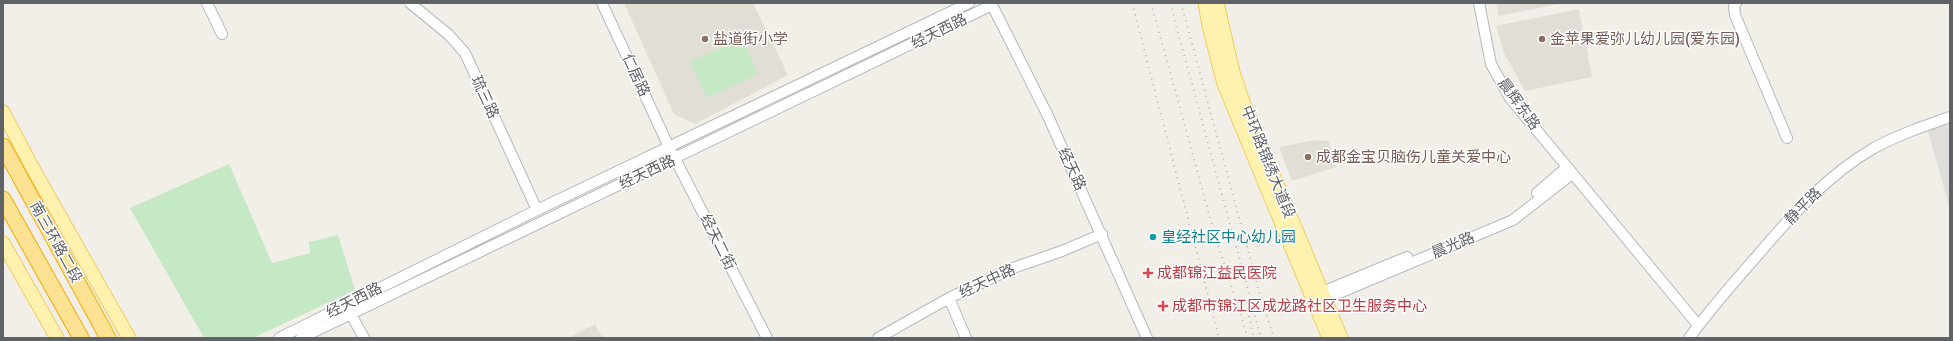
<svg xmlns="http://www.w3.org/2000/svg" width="1953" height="341" font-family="Signika,'Noto Sans SC',sans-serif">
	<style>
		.industrial { fill: #e0deda }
		.education { fill: #e1ded6 }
		.green { fill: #c5e8c5 }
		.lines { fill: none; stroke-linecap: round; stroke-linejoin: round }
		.minor-casing { stroke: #b5b8bc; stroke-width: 12 }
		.major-casing { stroke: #f2c960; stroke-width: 15 }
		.highway-casing { stroke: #f9ab00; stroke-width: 17 }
		.minor { stroke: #fff; stroke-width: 10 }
		.major { stroke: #fff2af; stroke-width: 13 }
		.highway { stroke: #fde293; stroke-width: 15 }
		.rail { stroke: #b6b7b8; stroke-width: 2; stroke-dasharray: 1 5; stroke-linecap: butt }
		.education-dot { fill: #8d6e63; stroke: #fff; stroke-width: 1.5 }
		.culture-dot { fill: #0f9aa8; stroke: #fff; stroke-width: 1.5 }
		.health-dot { fill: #e0444e; stroke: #fff; stroke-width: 1.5 }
		.labels { text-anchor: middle; stroke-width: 3; stroke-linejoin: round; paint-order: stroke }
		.street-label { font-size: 15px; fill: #5f6368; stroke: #fff }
		.education-label { font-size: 15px; fill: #785e54; stroke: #fff; text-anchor: start }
		.culture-label { font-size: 15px; fill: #0d838f; stroke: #fff; text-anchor: start }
		.health-label { font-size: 15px; fill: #be3a42; stroke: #fff; text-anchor: start }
	</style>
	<rect width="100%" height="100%" fill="#f1efe8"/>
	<!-- industrial -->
	<path class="industrial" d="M1950 123V209L1928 131Z"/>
	<!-- education -->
	<path class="education" d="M624 3H753L788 75 695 124 674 114Z
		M1496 3H1563L1499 16Z
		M1579 9 1592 77 1525 91 1504 53 1496 26Z
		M1316 140 1329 141 1336 167 1292 181 1279 147Z
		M595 324 603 338H568Z"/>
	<!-- green -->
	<path class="green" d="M742 38 758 74 707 98 690 62Z
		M229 164 272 263 310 253 309 242 338 235 355 290 253 338H204L130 208Z"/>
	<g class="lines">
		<!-- minor casing -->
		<g class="minor-casing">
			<path id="minor" d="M207 3 222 34
				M410 3 449 35 465 53 537 210
				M602 3 669 147 767 338
				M991 3 1047 114 1147 338
				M1479 3 1491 64 1510 98 1698 325
				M1736 3 1734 7 1735 15 1787 138
				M1537 193 1567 167
				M1322 292 1407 257
				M949 298 966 338
				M1325 299 1513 220 1572 174
				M347 307 364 338
				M279 338 537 210 969 3
				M301 338 992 5
				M878 338 949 298 1013 268 1062 251 1102 234
				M1689 338C1710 310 1733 283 1757 256 1791 216 1827 175 1874 148 1898 135 1924 126 1950 117"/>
		</g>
		<!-- major casing -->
		<g class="major-casing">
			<path id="major" d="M1205 3 1209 26 1224 84 1329 338
				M1217 3 1233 72 1243 102 1341 338
				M3 112 37 176 129 338
				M3 243 57 338"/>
		</g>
		<!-- highway casing -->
		<g class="highway-casing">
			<path id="highway" d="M3 146 108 338
				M3 199 81 338"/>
		</g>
		<!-- minor -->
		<use href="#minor" class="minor"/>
		<!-- major -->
		<use href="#major" class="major"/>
		<!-- highway -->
		<use href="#highway" class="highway"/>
		<!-- rail -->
		<path class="rail" d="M1132 3 1219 338
			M1151 3 1214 232 1248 338
			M1170 3 1261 338
			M1181 3 1260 295 1274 338
			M1249 316 1254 338"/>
	</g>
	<!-- markers -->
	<g class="education-dot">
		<circle cx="705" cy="39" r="4"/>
		<circle cx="1542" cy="39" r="4"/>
		<circle cx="1308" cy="157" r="4"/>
	</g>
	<circle class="culture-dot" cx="1153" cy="237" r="4"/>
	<g class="health-dot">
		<path d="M1146 267h4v4h4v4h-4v4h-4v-4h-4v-4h4z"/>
		<path d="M1161 300h4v4h4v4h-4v4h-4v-4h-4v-4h4z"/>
	</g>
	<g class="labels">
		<!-- street labels -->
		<g class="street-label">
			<text transform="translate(939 31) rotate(-26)" y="5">经天西路</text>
			<text transform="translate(636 75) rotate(65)" y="5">仁居路</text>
			<text transform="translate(485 97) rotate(65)" y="5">琉三路</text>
			<text transform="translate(1519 104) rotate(54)" y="5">晨辉东路</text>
			<text transform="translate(1268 162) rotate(68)" y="5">中环路锦绣大道段</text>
			<text transform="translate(1072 169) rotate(65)" y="5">经天路</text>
			<text transform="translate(647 172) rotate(-25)" y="5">经天西路</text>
			<text transform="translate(1803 206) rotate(-45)" y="5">静平路</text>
			<text transform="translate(56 242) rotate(61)" y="5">南三环路二段</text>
			<text transform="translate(718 242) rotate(63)" y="5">经天二街</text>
			<text transform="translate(1453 245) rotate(-23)" y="5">晨光路</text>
			<text transform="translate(987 281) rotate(-25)" y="5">经天中路</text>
			<text transform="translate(354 300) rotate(-27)" y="5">经天西路</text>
		</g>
		<!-- education labels -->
		<g class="education-label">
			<text x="713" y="44">盐道街小学</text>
			<text x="1550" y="44">金苹果爱弥儿幼儿园(爱东园)</text>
			<text x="1316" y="162">成都金宝贝脑伤儿童关爱中心</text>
		</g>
		<!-- culture labels -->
		<g class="culture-label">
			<text x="1161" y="242">皇经社区中心幼儿园</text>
		</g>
		<!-- health labels -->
		<g class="health-label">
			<text x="1157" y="278">成都锦江益民医院</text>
			<text x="1172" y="311">成都市锦江区成龙路社区卫生服务中心</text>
		</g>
	</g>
	<!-- border -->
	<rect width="1953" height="341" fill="none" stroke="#5f6368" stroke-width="8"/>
</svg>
